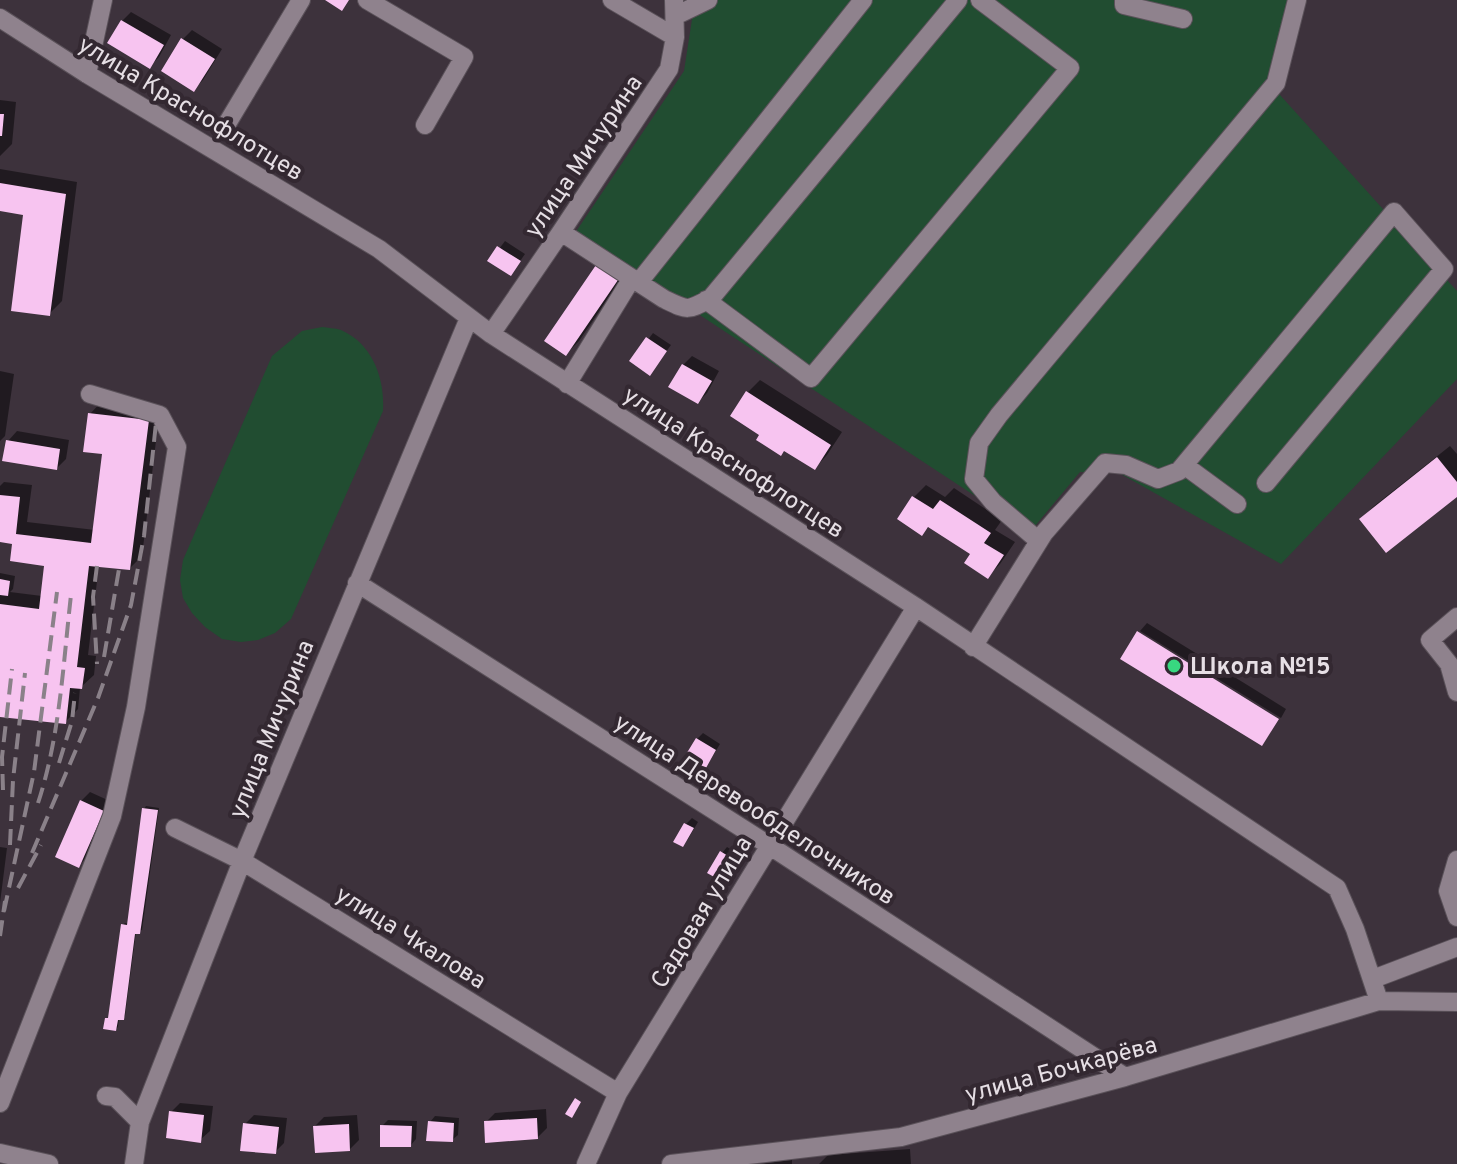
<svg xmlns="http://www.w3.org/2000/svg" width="1457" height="1164" font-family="Overpass,sans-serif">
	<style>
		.green { fill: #214d31 }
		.shadow { fill: #0007 }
		.building { fill: #f7c4f0 }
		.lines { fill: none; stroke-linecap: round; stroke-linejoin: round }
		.minor-casing { stroke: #5a5159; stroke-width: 20 }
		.minor { stroke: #8f828d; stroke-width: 18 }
		.rail { stroke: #8a8189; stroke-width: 4; stroke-dasharray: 16 8; stroke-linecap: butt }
		.poi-dot { fill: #38d880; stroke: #332831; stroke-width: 3 }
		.labels { text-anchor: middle; stroke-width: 8; stroke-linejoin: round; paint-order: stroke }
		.street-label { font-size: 24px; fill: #e6dfe5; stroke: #332831 }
		.poi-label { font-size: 24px; font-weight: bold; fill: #e6dfe5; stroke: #332831; text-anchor: start }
	</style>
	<rect width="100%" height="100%" fill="#3d323c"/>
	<!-- green -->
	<path class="green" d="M695 0H1294L1271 85 1457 291V379L1281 564 1119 473 1080 472 1030 532 575 233 684 71Z
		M322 327C328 328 335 328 341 330 373 344 385 379 383 411L291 619 275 633 258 640 241 642 222 639 205 627 192 613 183 598 180 580 183 560 272 356 302 331Z"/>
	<!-- shadow -->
	<path class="shadow" d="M131 12 171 35 159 57 150 66 122 21Z
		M192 30 222 49 203 80 194 89 183 39Z
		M0 100 16 102 12 144 0 156Z
		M0 169 77 182 62 301 49 314 26 213 0 209Z
		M505 241 525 254 511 274 490 261Z
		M610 254 629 267 579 341 566 354Z
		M653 333 671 345 655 367 632 361Z
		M692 356 719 371 707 393 698 402 683 365Z
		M0 371 14 374 5 436 0 441Z
		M760 380 842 432 827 455 815 468 762 434 748 392Z
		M102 401 160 408 142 556 130 568 99 565 88 655 96 656 94 675 80 688 78 709 65 722 0 714V573L15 576 13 589 10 592 42 596 46 564 14 542 0 540V486L4 482 32 485 27 522 95 530 105 452 90 414Z
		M17 431 69 440 66 459 57 468 8 441Z
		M1450 446 1457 454V495L1361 519 1374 506Z
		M926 485 945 497 954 488 1002 520 995 530 1015 542 1000 564 988 576 973 554 930 526 922 533 900 519 914 497Z
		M1147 623 1286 709 1281 718 1140 631Z
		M703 733 720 744 711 759 706 765 697 739Z
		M90 792 112 802 88 856 79 865 81 801Z
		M146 806 159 808 142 930 136 932 125 1016 123 1018H119L118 1027 116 1029 107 1019 109 1016 123 925 125 923 129 924 144 809Z
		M692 818 698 822 688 839 683 845 676 841 686 824Z
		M0 847 7 848 0 903Z
		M727 847 742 856 725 881 722 853Z
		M180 1103 213 1106 210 1131 200 1140 171 1112Z
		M546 1109 547 1128 538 1137 486 1122 495 1113Z
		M254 1115 287 1118 284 1143 275 1152 245 1124Z
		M357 1115 359 1140 350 1149 315 1126 324 1117Z
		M435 1116 459 1118 458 1135 452 1140 430 1122Z
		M388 1120 417 1121 416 1139 411 1145 382 1126Z
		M910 1149 911 1164H819L828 1155Z
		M792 1160V1164H758H759Z"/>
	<!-- building -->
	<path class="building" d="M325 0H349L342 11Z
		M121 20 164 45 150 69 107 43Z
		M181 38 215 59 194 92 161 71Z
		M0 114H4L2 136H0Z
		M0 183 66 194 50 316 11 311 23 215 0 211Z
		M497 246 521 261 511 276 487 261Z
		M596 265 618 280 566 356 544 341Z
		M646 337 667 351 650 376 629 361Z
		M682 364 712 381 698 404 668 387Z
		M746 391 831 445 815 470 784 451 781 456 756 440 759 435 730 416Z
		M88 413 149 420 130 570 89 566 77 667 85 668 82 689 70 688 66 724 0 717V604L39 609 44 566 10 561 12 544 0 542V495L20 497 16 534 91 543 102 454 83 452Z
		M6 440 60 449 57 470 2 461Z
		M1437 457 1457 482V497L1386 553 1359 519Z
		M912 496 933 509 940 500 991 533 984 543 1004 555 988 579 964 563 970 554 928 527 922 536 897 519Z
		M0 579 10 581 8 596 0 595Z
		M1137 631 1279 719 1262 746 1120 659Z
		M696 738 716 750 706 768 685 756Z
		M80 800 104 811 79 868 55 857Z
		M142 808 158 810 140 934H135L124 1020H118L116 1031 103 1029 105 1018H108L121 924 127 925Z
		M684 823 694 828 683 847 673 842Z
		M720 851 738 862 725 883 707 873Z
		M575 1098 581 1102 572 1118 565 1114Z
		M169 1111 204 1115 201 1143 166 1138Z
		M537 1118 538 1139 485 1143 484 1121Z
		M428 1121 454 1123 453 1142 426 1141Z
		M243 1123 279 1127 276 1154 240 1151Z
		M349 1124 350 1151 315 1153 313 1126Z
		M380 1125 412 1126 411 1147H380Z"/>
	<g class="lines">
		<!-- minor casing -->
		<g class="minor-casing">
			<path id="minor" d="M367 0 464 57 425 125
				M612 0 675 37
				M1124 0V5L1183 19
				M675 16 708 0
				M0 18 87 74 379 249 491 334 916 607 1337 888 1355 929 1379 1001
				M87 74 103 0
				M228 122 301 0
				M561 232 664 299C689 311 687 311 711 298L958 0
				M639 282 863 0
				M706 300 811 378 1070 68 980 0
				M491 334 561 232 669 69 675 37 674 0
				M567 384 632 278
				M1184 465 1237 504
				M1039 541 993 502 974 479 979 443 999 415 1276 83 1297 0
				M357 583 770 846 1125 1077
				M1457 617 1430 640 1449 664 1457 692
				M973 647 1044 533 1105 463 1126 465 1158 479 1179 471 1394 212 1444 269 1266 483
				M175 828 242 861 618 1093
				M1457 860 1448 891 1457 917
				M1373 979 1457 947
				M106 1096 115 1097 140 1122
				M0 1103 112 816 136 707 177 447 160 415 90 394
				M0 1153 49 1164
				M134 1164 140 1122 242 861 469 318
				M586 1164 618 1093 916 607
				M671 1164 901 1137 1125 1077 1379 1001 1457 1002"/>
		</g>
		<!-- minor -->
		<use href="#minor" class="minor"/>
		<!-- rail -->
		<path class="rail" d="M97 566 93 597 97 664
			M104 657 119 569
			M59 763 72 721 75 693
			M3 790 2 757 12 669
			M38 803C60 736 63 665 71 595
			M10 845 13 780 25 673
			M32 853 98 698 131 605 144 536 156 423
			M18 888 41 845
			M4 911 34 772 57 592
			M0 936 5 901"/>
	</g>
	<!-- markers -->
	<circle class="poi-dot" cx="1174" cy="666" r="8"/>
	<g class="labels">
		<!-- street labels -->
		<g class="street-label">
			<text transform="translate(191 108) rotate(31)" y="8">улица Краснофлотцев</text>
			<text transform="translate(583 156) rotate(-56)" y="8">улица Мичурина</text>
			<text transform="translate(734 462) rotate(33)" y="8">улица Краснофлотцев</text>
			<text transform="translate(271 729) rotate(-68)" y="8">улица Мичурина</text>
			<text transform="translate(755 809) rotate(33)" y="8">улица Деревообделочников</text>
			<text transform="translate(701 912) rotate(-59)" y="8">Садовая улица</text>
			<text transform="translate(411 937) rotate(32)" y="8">улица Чкалова</text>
			<text transform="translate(1061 1069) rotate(-15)" y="8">улица Бочкарёва</text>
		</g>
		<!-- poi labels -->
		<g class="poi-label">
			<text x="1190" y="674">Школа №15</text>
		</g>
	</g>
</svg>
